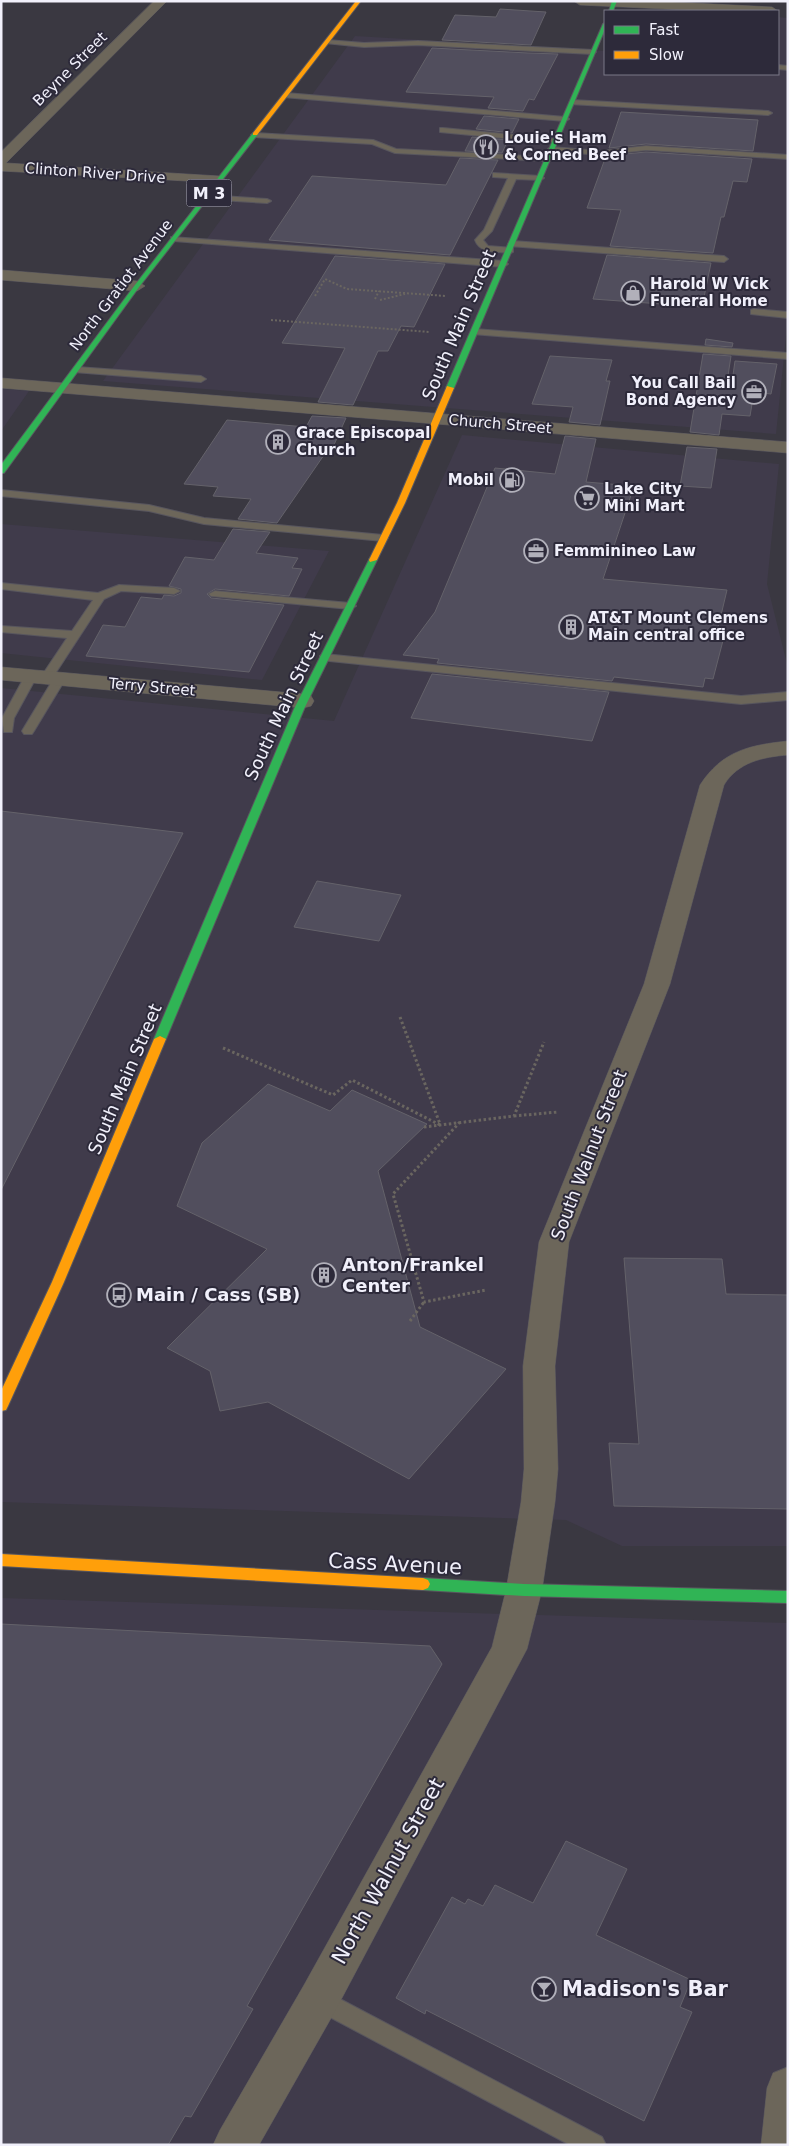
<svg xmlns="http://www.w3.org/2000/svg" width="789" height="2146" font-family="'DejaVu Sans',sans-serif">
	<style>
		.commercial { fill: #403b4b }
		.building { fill: #514e5d; stroke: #64626a }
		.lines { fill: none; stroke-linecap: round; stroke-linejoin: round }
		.lane-casing { stroke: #58565e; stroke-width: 2 }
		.street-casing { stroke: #58565e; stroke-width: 1 }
		.fast-casing { stroke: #58565e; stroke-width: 2 }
		.slow-casing { stroke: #58565e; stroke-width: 2 }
		.path-far1 { stroke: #6a6660; stroke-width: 2; stroke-dasharray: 2 2; stroke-linecap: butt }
		.path { stroke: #6a6660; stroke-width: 3; stroke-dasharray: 2.5 2.5; stroke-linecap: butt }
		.lane { fill: #6c665a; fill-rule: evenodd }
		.street { fill: #6c665a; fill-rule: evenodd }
		.fast { fill: #30b455; fill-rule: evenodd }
		.slow { fill: #ff9f0a; fill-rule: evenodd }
		.labels { text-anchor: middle; stroke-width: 4; stroke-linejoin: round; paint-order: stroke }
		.far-street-label { font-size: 15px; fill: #f1f0fb; stroke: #2d2a3a }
		.far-poi-label { font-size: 15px; font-weight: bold; fill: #f1f0fb; stroke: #2d2a3a; text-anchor: start }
		.shield { fill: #2d2a3a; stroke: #b6b5c1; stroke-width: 1 }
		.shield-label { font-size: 16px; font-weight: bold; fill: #f1f0fb }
		.street-label { font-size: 18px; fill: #f1f0fb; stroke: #2d2a3a }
		.poi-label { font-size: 18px; font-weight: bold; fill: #f1f0fb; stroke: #2d2a3a; text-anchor: start }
		.near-street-label { font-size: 21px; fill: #f1f0fb; stroke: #2d2a3a }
		.near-poi-label { font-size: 21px; font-weight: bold; fill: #f1f0fb; stroke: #2d2a3a; text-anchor: start }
	</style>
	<rect width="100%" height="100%" fill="#3a3841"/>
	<!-- commercial -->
	<path class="commercial" d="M778 17 788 18V317L776 434 103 381 355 36 605 51V74H778Z
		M1 389 29 391 1 431Z
		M462 435 779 464 767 584 788 668V1546H622L566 1520 1 1502V688L334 721Z
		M1 524 329 551 262 680 1 653Z
		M1 1598 788 1623V2145H1Z"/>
	<!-- building -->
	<path class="building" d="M500 9 546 12 531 45 442 40 455 15 496 17Z
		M432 48 528 53 558 54 534 100 529 99 523 111 488 108 494 97 406 92Z
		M621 112 758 120 753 151 646 144 609 148Z
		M484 116 519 119 512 133 476 129Z
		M472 137 508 140 502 153 465 151Z
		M646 152 752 159 747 182 733 181 724 217H721L713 253 610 246 621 210 587 208 606 156Z
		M460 158 498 160 450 255 269 240 312 176 446 185Z
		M607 255 711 263 702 307 593 299Z
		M335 256 445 264 414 327 401 326 388 351H378L353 405 318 402 345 348 282 343Z
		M706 339 733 343 732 347 705 345Z
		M703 354 731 356 727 382H732L735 361 777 364 771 394 754 392 750 416 722 414 719 435 690 432Z
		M550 356 612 360 606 381H610L600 425 569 422 573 407 532 404Z
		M312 416 346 418 329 456 324 455 277 523 238 519 251 499 213 496 218 487 184 484 227 420 306 427Z
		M565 436 596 439 586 482 634 486 603 579 727 590 717 632 726 629 713 679 705 678 703 687 614 677 612 681 437 663 439 659 403 655 435 612 495 468 555 474Z
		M687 447 717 449 711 488 680 486Z
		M233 529 270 532 256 553 298 558 292 568 302 569 289 596 215 589 207 594 211 598 284 605 249 672 86 656 103 625 125 627 141 597 162 599 164 595 174 596 181 593V589L169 586 185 557 214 560Z
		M432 674 609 692 592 741 411 718Z
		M1 811 183 833 1 1190Z
		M317 881 401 895 379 941 294 927Z
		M268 1084 330 1111 352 1090 427 1124 378 1171 420 1327 506 1369 409 1479 268 1402 220 1411 210 1371 167 1348 267 1249 177 1206 202 1143Z
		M624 1258 722 1259 726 1294 788 1295V1509L614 1506 609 1443 639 1444Z
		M1 1624 430 1646 442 1664 247 2006 253 2009 191 2117 185 2116 168 2145H1Z
		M566 1841 627 1869 596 1935 691 1980 680 2007 692 2012 644 2121 426 2010 425 2014 396 1998 452 1897 465 1904 468 1899 483 1906 495 1885 533 1903Z"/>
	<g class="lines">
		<!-- lane casing -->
		<g class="lane-casing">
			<path id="lane" d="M327 40 364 43 418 41 593 50 596 52 593 54 418 45 364 47 325 43Z
				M778 65 788 66V70L778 69Z
				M286 93 565 117 569 119 565 121 283 97Z
				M572 100 768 111 772 113 768 115 569 104Z
				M443 128 556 139 560 141 556 143 440 132V128Z
				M255 133 373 140 396 149 548 157 552 159 548 161 395 153 372 144 252 137 251 135Z
				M646 146 788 155V159L646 150 600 155 552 151 548 149 552 147 600 151Z
				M493 173 540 176 544 178 540 180 516 179 492 231 483 240 488 246 513 248V252L510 253C497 251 480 254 475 240L484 230 508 178 493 177Z
				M207 195 267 199 271 201 267 203 204 199V195Z
				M171 237 504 261 508 264 504 267 174 241H171Z
				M512 241 724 256 728 259 724 262 509 246 508 244Z
				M754 309 788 312V318L751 314V310Z
				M475 329 788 353V359L472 334V330Z
				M77 367 201 376 206 379 201 382 74 372V368Z
				M1 490 149 505 204 518 383 535 388 538 383 541 204 524 149 511 1 496Z
				M1 583 98 593 119 585 174 588 180 591 174 594 121 591 104 599 51 680 47 681 41 677 67 638 1 632V626L72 631 93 600 1 589Z
				M215 591 350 603 356 606 350 609 211 596 209 594Z
				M324 654 741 696 788 692V700L741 704 320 660V656Z
				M31 672 37 676 14 718 12 732H4L2 718 25 676Z
				M60 674 66 678 34 731 32 734H24L22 731 54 678Z
				M319 1988 602 2137 606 2145H570L311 2007 308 1999 311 1991Z"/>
		</g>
		<!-- street casing -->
		<g class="street-casing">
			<path id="street" d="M154 1H167L6 163 219 176 226 180 224 183 1 171V152Z
				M574 1H653L772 7 778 11H709L580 5Z
				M1 270 137 281 145 286 137 291 1 280Z
				M1 378 788 442V453L1 388Z
				M1 667 303 694 311 696 314 701 311 706 303 708 1 680Z
				M788 741V755C763 757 738 762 724 785L670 984 569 1242 555 1366 558 1469 555 1502 542 1590 527 1649 334 2013 259 2145H213L220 2130 304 1985 492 1647 506 1590 521 1502 524 1469 523 1366 539 1242 644 984 700 785C722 751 749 745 788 741Z
				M788 2067V2145H761L767 2088 773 2073Z"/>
		</g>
		<!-- fast casing -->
		<g class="fast-casing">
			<path id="fast" d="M612 1H617L613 11H609Z
				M605 23V29L454 388 447 390 446 388 603 24Z
				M253 133 258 134 139 287 4 473H1V465L135 285Z
				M370 558 377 560 304 709 166 1039 160 1042 156 1041 154 1039 294 709Z
				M423 1578 524 1584 788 1591V1603L524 1596 423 1590 418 1588 416 1584 418 1580Z"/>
		</g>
		<!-- slow casing -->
		<g class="slow-casing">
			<path id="slow" d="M356 1H361L257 135H253V133Z
				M447 386 454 388 405 503 377 560 370 562 369 560 397 503Z
				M160 1036 166 1039 64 1282 8 1406 6 1410 1 1411V1391L52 1282 154 1039Z
				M1 1554 423 1578 428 1580 430 1584 428 1588 423 1590 1 1566Z"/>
		</g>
		<!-- path-far1 -->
		<path class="path-far1" d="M315 296 325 279 347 289 446 296
			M375 299 379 291
			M380 300 405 294
			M271 320 430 332"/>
		<!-- path -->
		<path class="path" d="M400 1017 440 1124
			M223 1048 333 1095 352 1080 440 1125
			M514 1116 558 1112
			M460 1122 393 1194 424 1302 486 1290
			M424 1127 514 1116 544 1042
			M410 1321 424 1302"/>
		<!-- lane -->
		<use href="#lane" class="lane"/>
		<!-- street -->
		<use href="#street" class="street"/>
		<!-- fast -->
		<use href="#fast" class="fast"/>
		<!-- slow -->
		<use href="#slow" class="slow"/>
	</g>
	<!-- icons -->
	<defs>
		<g id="restaurant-ring" transform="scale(1.25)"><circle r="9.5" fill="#2d2a3a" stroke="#b1b0ba" stroke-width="1.5"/><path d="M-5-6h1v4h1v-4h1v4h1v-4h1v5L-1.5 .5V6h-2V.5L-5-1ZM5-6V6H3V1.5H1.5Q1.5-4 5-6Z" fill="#b1b0ba"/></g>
		<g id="shop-ring" transform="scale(1.25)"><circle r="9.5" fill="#2d2a3a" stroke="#b1b0ba" stroke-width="1.5"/><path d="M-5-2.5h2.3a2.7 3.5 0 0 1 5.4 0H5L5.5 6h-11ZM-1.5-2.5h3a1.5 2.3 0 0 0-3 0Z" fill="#b1b0ba"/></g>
		<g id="office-ring" transform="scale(1.25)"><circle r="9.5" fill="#2d2a3a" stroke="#b1b0ba" stroke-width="1.5"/><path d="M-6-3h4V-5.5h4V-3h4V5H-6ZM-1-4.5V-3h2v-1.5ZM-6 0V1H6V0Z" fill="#b1b0ba"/></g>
		<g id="building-ring" transform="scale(1.25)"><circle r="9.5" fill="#2d2a3a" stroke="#b1b0ba" stroke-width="1.5"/><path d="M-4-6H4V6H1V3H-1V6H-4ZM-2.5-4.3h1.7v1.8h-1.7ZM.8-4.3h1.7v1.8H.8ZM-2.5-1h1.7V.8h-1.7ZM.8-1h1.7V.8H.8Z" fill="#b1b0ba"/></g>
		<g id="fuel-ring" transform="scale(1.25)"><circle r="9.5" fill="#2d2a3a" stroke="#b1b0ba" stroke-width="1.5"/><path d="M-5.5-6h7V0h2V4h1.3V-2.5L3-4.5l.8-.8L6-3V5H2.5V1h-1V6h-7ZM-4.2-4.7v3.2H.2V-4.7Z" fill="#b1b0ba"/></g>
		<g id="supermarket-ring" transform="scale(1.25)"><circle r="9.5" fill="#2d2a3a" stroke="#b1b0ba" stroke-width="1.5"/><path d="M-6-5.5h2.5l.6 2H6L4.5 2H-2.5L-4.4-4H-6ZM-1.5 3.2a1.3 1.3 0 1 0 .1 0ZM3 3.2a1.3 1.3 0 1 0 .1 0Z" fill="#b1b0ba"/></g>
		<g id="bus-ring" transform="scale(1.25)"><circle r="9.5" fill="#2d2a3a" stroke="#b1b0ba" stroke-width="1.5"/><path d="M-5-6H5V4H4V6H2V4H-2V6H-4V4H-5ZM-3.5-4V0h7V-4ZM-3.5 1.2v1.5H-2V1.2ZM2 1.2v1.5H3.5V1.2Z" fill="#b1b0ba"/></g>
		<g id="bar-ring" transform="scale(1.25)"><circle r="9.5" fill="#2d2a3a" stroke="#b1b0ba" stroke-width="1.5"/><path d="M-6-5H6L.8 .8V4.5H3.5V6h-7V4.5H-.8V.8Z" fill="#b1b0ba"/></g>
	</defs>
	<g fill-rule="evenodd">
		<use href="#restaurant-ring" x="486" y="147"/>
		<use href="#shop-ring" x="633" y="293"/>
		<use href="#office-ring" x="754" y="392"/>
		<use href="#building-ring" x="278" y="442"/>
		<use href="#fuel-ring" x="512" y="480"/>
		<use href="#supermarket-ring" x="587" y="498"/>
		<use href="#office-ring" x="536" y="551"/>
		<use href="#building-ring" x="571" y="627"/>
		<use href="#building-ring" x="324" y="1275"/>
		<use href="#bus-ring" x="119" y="1295"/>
		<use href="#bar-ring" x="544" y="1989"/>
	</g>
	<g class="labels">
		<!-- far-street labels -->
		<g class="far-street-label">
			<text transform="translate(70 69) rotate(-45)" y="5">Beyne Street</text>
			<text transform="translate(95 173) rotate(4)" y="5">Clinton River Drive</text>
			<text transform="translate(121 285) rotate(-53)" y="5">North Gratiot Avenue</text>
			<text transform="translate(500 424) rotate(5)" y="5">Church Street</text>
			<text transform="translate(152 687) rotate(5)" y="5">Terry Street</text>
		</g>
		<!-- far-poi labels -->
		<g class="far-poi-label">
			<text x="504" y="143">Louie's Ham<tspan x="504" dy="17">&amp; Corned Beef</tspan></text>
			<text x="650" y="289">Harold W Vick<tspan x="650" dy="17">Funeral Home</tspan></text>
			<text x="736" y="388" text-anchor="end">You Call Bail<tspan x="736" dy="17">Bond Agency</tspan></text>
			<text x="296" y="438">Grace Episcopal<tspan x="296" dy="17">Church</tspan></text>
			<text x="494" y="485" text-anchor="end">Mobil</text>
			<text x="604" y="494">Lake City<tspan x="604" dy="17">Mini Mart</tspan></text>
			<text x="554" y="556">Femminineo Law</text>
			<text x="588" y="623">AT&amp;T Mount Clemens<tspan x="588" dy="17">Main central office</tspan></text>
		</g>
		<!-- shield labels -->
		<rect class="shield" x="186.5" y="179.5" width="45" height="27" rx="4"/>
		<g class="shield-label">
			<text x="209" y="199">M 3</text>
		</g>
		<!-- street labels -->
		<g class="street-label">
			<text transform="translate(459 325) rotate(-67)" y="6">South Main Street</text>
			<text transform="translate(284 706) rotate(-65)" y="6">South Main Street</text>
			<text transform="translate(125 1079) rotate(-67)" y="6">South Main Street</text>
			<text transform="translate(589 1155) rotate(-69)" y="6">South Walnut Street</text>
		</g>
		<!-- poi labels -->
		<g class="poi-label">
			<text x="342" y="1271">Anton/Frankel<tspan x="342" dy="21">Center</tspan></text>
			<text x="136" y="1301">Main / Cass (SB)</text>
		</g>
		<!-- near-street labels -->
		<g class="near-street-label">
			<text transform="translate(395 1564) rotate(3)" y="7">Cass Avenue</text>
			<text transform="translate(388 1871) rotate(-61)" y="7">North Walnut Street</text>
		</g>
		<!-- near-poi labels -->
		<g class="near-poi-label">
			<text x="562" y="1996">Madison's Bar</text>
		</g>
	</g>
	<!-- border -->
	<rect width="789" height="2146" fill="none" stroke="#f1f0fb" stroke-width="5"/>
	<!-- legend -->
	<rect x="604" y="10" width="175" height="65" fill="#2d2a3a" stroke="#7b7987"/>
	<rect x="614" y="26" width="25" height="8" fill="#30b455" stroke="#7b7987"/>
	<text x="649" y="35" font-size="15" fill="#f1f0fb">Fast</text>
	<rect x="614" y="51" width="25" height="8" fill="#ff9f0a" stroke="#7b7987"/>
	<text x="649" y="60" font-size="15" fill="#f1f0fb">Slow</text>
</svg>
